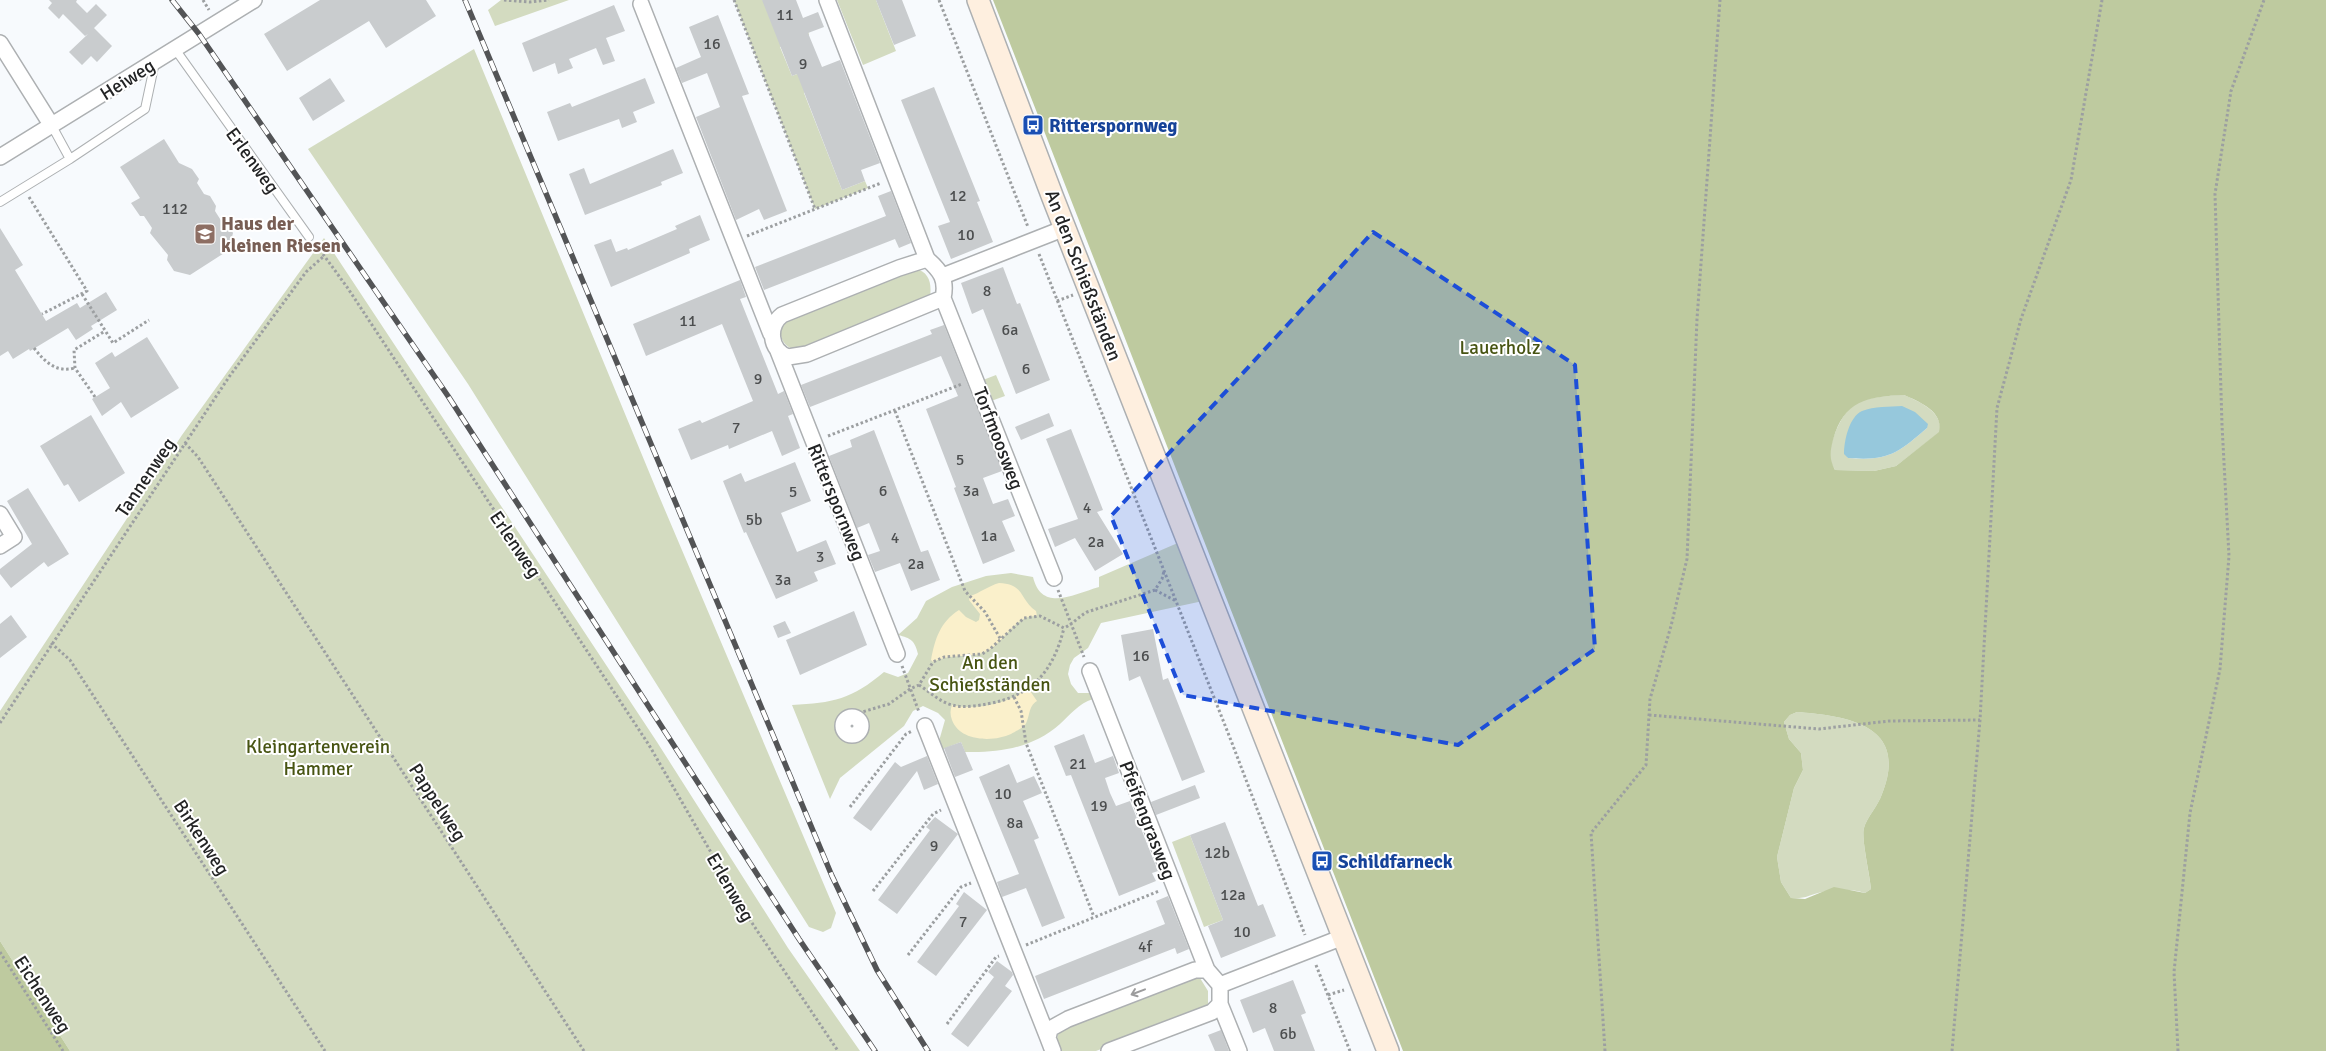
<svg xmlns="http://www.w3.org/2000/svg" width="2326" height="1051" font-family="Signika,sans-serif">
	<style>
		.green { fill: #d3dbc0; fill-rule: evenodd }
		.forest { fill: #beca9f; fill-rule: evenodd }
		.sand { fill: #faf0cb }
		.water { fill: #96c8dc }
		.building { fill: #c9ccce }
		.lines { fill: none; stroke-linecap: round; stroke-linejoin: round }
		.lane-casing { stroke: #adb0b2; stroke-width: 10 }
		.street-casing { stroke: #adb0b2; stroke-width: 18 }
		.secondary-casing { stroke: #adb0b2; stroke-width: 24 }
		.path { stroke: #9c9fa1; stroke-width: 3; stroke-dasharray: 2.5 2.5; stroke-linecap: butt }
		.lane { stroke: #fff; stroke-width: 8 }
		.street { stroke: #fff; stroke-width: 15 }
		.secondary { stroke: #feefdf; stroke-width: 21 }
		.rail-casing { stroke: #535456; stroke-width: 5.5 }
		.rail { stroke: #fff; stroke-width: 4; stroke-dasharray: 11; stroke-linecap: butt }
		.oneway { stroke: #9c9c9d }
		.marked { fill: #1d4ed8; fill-opacity: 0.2; stroke: #1d4ed8; stroke-width: 4; stroke-dasharray: 10 6; stroke-linejoin: round }
		.labels { text-anchor: middle; stroke-width: 4; stroke-linejoin: round; paint-order: stroke }
		.number-label { font-size: 16px; fill: #4c4e4f }
		.street-label { font-size: 19px; fill: #232425; stroke: #fff }
		.transit-label { font-size: 19px; font-weight: bold; fill: #164399; stroke: #fff; text-anchor: start }
		.education-label { font-size: 19px; font-weight: bold; fill: #785e54; stroke: #fff; text-anchor: start }
		.park-label { font-size: 19px; fill: #475412; stroke: #fff }
	</style>
	<rect width="100%" height="100%" fill="#f7fafd"/>
	<!-- green -->
	<path class="green" d="M501 0H569L495 26 488 10Z
		M734 0H762L807 24 809 35 780 47 792 76 820 65 804 93 842 190 865 181 868 188 815 209Z
		M837 0H876L896 51 863 65Z
		M474 49 659 496 836 913 831 928 823 932 809 927 468 384 308 149Z
		M324 238 657 742 788 948 860 1051H70L0 941V711L182 435Z
		M915 269C929 271 932 284 930 296L801 350C783 350 777 336 782 320Z
		M996 375 1005 396 991 401 983 380Z
		M1904 395C1920 402 1943 412 1940 432L1896 466 1874 471 1835 470C1834 467 1830 463 1830 459 1828 445 1842 411 1855 404 1869 396 1889 396 1904 395ZM1855 419 1927 428C1897 454 1888 461 1848 458 1842 443 1848 433 1855 419Z
		M1180 542 1203 601 1101 623 1088 648 1074 658 1070 665 1068 674 1071 684 1078 693H1091L1093 699C1078 704 1071 714 1060 724 1033 748 999 753 965 752L961 742 943 749 939 741 945 720 938 713 923 706 913 711 904 726 840 778 830 799 792 705C833 703 852 699 884 672L898 677 908 673 918 654C915 641 911 638 898 635L917 618 926 601 952 587 986 576 1011 573 1033 577C1042 613 1074 594 1099 587V577ZM848 718H855L860 723 857 733 853 735 846 732 843 725Z
		M1797 712C1850 716 1909 726 1882 794 1878 806 1867 817 1864 828 1861 838 1870 876 1871 889L1865 893C1852 889 1836 889 1822 892 1809 895 1806 899 1791 898L1781 882 1777 857 1794 788 1803 770 1801 753 1789 739 1784 722 1790 715Z
		M1190 835 1223 920 1204 927 1172 842Z
		M1193 977 1200 978 1208 991V1005L1203 1009 1096 1051H1061L1057 1038 1060 1029Z"/>
	<!-- forest -->
	<path class="forest" d="M993 0H2326V1051H1403ZM1904 395C1920 402 1944 412 1939 432L1896 466 1874 471 1835 470C1829 459 1830 452 1833 440 1844 400 1867 397 1904 395ZM1797 712C1850 716 1909 726 1882 794 1878 806 1867 817 1864 828 1861 838 1870 875 1871 889L1865 893 1834 887 1805 899 1791 898 1781 882 1777 857 1794 788 1803 770 1801 753 1789 739 1784 722 1790 715Z
		M0 941 70 1051H0Z"/>
	<!-- sand -->
	<path class="sand" d="M999 583C1025 584 1019 599 1036 611L1037 616C1016 615 1006 639 990 649 975 660 953 652 933 662L931 660C935 639 940 622 959 610L966 617 976 622 979 620 980 614 969 600 970 596C980 593 988 586 999 583Z
		M1028 688 1037 701C1028 706 1030 718 1025 725 1022 728 1015 732 1011 734 994 742 960 742 952 720 950 715 950 710 952 705 975 711 1010 703 1028 688Z"/>
	<!-- water -->
	<path class="water" d="M1902 406 1915 412 1928 424 1927 428C1897 454 1888 461 1848 458L1844 454C1844 441 1849 417 1862 411 1874 406 1890 407 1902 406Z"/>
	<!-- building -->
	<path class="building" d="M49 0H77L76 2 87 13 96 4 107 15 94 28 112 46 97 62 91 56 82 65 69 52 88 34 85 36 63 14 59 19 48 8 52 3Z
		M320 0H426L436 16 386 48 369 21 287 71 264 34Z
		M762 0H796L803 18 818 12 824 27 808 33 822 67 840 60 880 163 861 170 865 181 842 190 797 74 792 76Z
		M876 0H902L916 36 894 45Z
		M614 5 625 31 606 38 615 61 603 65 596 48 569 59 573 68 558 74 555 63 533 72 522 43Z
		M718 15 749 94 742 96 787 211 764 220 759 209 736 220 696 117 720 107 707 73 682 83 676 68 701 57 689 27Z
		M330 78 345 101 313 121 299 98Z
		M645 78 655 103 633 112 637 122 622 128 619 119 558 141 547 112 570 103 572 107Z
		M934 87 980 201 977 202 993 242 951 259 938 226 950 222 901 100Z
		M164 139 179 163 192 169 199 179 197 183 204 194 210 196 216 206 215 211 222 222 227 223 233 233 230 245 232 248 190 275 174 271 167 260 168 255 150 233 152 228 144 216H140L131 203 140 198 120 167Z
		M673 149 683 173 661 182 662 185 585 215 569 174 584 168 590 184Z
		M891 191 911 243 899 248 895 239 764 290 755 267 886 216 878 196Z
		M700 215 710 240 689 249 690 253 611 287 594 245 611 239 616 252 627 248 628 250 677 229 675 226Z
		M0 228 23 265 15 270 46 321 77 303 80 308 106 292 117 310 91 326 93 329 76 340 68 328 30 351 29 349 13 359 8 351 0 356Z
		M1003 267 1017 304 1020 303 1050 380 1016 394 983 309 972 314 961 283Z
		M740 280 746 297 740 299 778 394 784 391 793 414 788 416 800 448 782 456 772 431 729 449 728 445 691 460 678 429 700 420 702 423 753 401 722 324 646 356 633 324Z
		M944 325 1002 471 983 478 993 504 1008 499 1015 516 1002 521 1015 551 983 564 954 488 956 487 926 409 958 396 941 356 810 407 801 385 932 334 930 330Z
		M147 337 179 388 131 418 121 402 102 416 92 399 110 388 95 363 112 352 115 357Z
		M1049 413 1054 426 1021 440 1015 427Z
		M91 415 125 473 79 502 68 484 64 486 40 446Z
		M1071 429 1103 510 1097 512 1123 554 1095 571 1075 538 1055 547 1048 529 1078 519 1046 439Z
		M874 430 921 552 928 550 940 580 911 591 900 563 875 572 868 555 880 551 869 523 857 528 829 456 852 447 850 440Z
		M795 462 811 501 781 513 797 552 826 540 836 564 814 572 818 581 776 599 746 532 744 533 723 481 741 473 745 482Z
		M28 488 69 554 48 567 44 562 11 588 0 574V569L32 544 7 501Z
		M854 611 867 645 800 675 786 640Z
		M11 615 27 637 0 658V624Z
		M785 621 791 633 778 638 773 626Z
		M1153 629 1163 680 1168 678 1205 772 1182 781 1140 676 1129 681 1121 635Z
		M1084 734 1095 763 1113 756 1119 773 1105 778 1110 793 1116 806 1130 801 1158 871 1152 873 1156 881 1119 896 1071 775 1066 776 1054 746Z
		M961 742 973 770 955 777 944 748Z
		M927 756 938 784 924 790 917 771 871 831 853 818 895 762 901 767Z
		M1009 764 1017 783 1034 776 1042 793 1023 801 1039 838 1034 840 1065 918 1042 927 1026 888 1002 897 997 882 1019 874 979 777Z
		M1195 785 1200 798 1156 815 1151 802Z
		M935 817 958 834 897 914 878 900 930 830 926 827Z
		M1225 822 1258 906 1263 904 1276 936 1221 958 1208 926 1223 920 1190 835Z
		M964 892 987 910 936 976 917 962 959 906 956 904Z
		M1168 896 1189 949 1177 954 1175 948 1044 999 1035 976 1165 924 1156 901Z
		M997 961 1012 972 1013 975 1005 986 1012 991 968 1047 951 1034 994 977 988 972Z
		M1293 980 1306 1013 1301 1015 1315 1051H1274L1265 1028 1253 1033 1240 1000Z
		M1221 1030 1229 1051H1215L1208 1035Z"/>
	<g class="lines">
		<!-- lane casing -->
		<g class="lane-casing">
			<path id="lane" d="M175 49 309 237
				M70 159 145 109 155 62
				M0 202 70 159 52 126"/>
		</g>
		<!-- street casing -->
		<g class="street-casing">
			<path id="street" d="M827 0 927 259
				M641 4 771 334
				M0 43 52 126
				M0 157 254 0
				M927 259C941 271 947 280 943 298L807 354 788 357C769 350 768 326 782 315L899 268Z
				M943 276 1065 228
				M943 298 1054 578
				M778 351 897 654
				M0 514 14 537 0 546
				M1090 671 1207 970
				M843 726a9 9 0 1 1 18 0a9 9 0 1 1-18 0Z
				M925 726 1048 1038
				M1220 985 1343 937
				M1220 1004 1239 1051
				M1053 1051 1048 1038 1050 1029 1068 1019 1195 970H1207L1220 985V1004L1212 1012 1109 1051"/>
		</g>
		<!-- secondary casing -->
		<g class="secondary-casing">
			<path id="secondary" d="M978 0 1053 198 1388 1051"/>
		</g>
		<!-- path -->
		<path class="path" d="M203 0 209 10
			M504 0 530 2 549 0
			M734 0 815 209
			M939 0 1028 227
			M29 197 87 291 42 314
			M747 236 881 183
			M317 246 347 287 649 745 750 920 838 1051
			M1039 254 1232 743 1305 935
			M82 294 113 343 149 320
			M1057 301 1073 295
			M34 348C45 362 56 373 75 368
			M95 397 75 368 74 350 105 331
			M895 411 965 591 985 612 1001 640
			M828 436 962 384
			M185 443 198 457 584 1051
			M1058 590 1084 657
			M1155 590 1176 601
			M51 643 70 660 325 1051
			M902 666 919 712
			M919 685C930 692 940 702 952 705 963 708 976 706 987 704 1032 696 1053 672 1064 628
			M1014 697 1021 711 1026 743 1094 917
			M1649 715 1819 729 1889 721 1980 720
			M856 718 862 712 889 704 910 689 919 685 933 662 944 657 982 654 990 649 1024 618 1040 616 1064 628C1073 624 1078 617 1087 612L1155 590 1162 579 1164 571
			M0 723 229 377 306 272 324 256
			M850 807 906 734 912 731
			M873 891 933 814 941 810
			M1026 945 1159 891
			M0 952 63 1051
			M908 955 961 887 971 883
			M1316 965 1350 1051
			M1328 995 1344 990
			M947 1024 996 957 999 956
			M1605 1051 1591 833 1646 765 1650 699 1671 626 1687 559 1697 319 1720 0
			M1952 1051 1980 720 1997 408 2021 319 2071 180 2102 0
			M2178 1051 2174 972 2190 813 2220 669 2229 556 2222 425 2215 194 2231 91 2264 0"/>
		<!-- lane -->
		<use href="#lane" class="lane"/>
		<!-- street -->
		<use href="#street" class="street"/>
		<!-- secondary -->
		<use href="#secondary" class="secondary"/>
		<!-- rail casing -->
		<g class="rail-casing">
			<path id="rail" d="M172 0 199 34 448 396 799 939 875 1051
				M465 0 832 876 877 970 928 1051"/>
		</g>
		<!-- rail -->
		<use href="#rail" class="rail"/>
	</g>
	<!-- one-way arrows -->
	<defs><path id="oneway-shaft" d="M-6 0H5M1.5-3L5.5 0L1.5 3" fill="none" stroke-width="1.6" stroke-linecap="round" stroke-linejoin="round" transform="scale(1.25)"/></defs>
	<use class="oneway" href="#oneway-shaft" transform="translate(1138 992) rotate(159)"/>
	<!-- marked area -->
	<path class="marked" d="M1373 232 1575 365 1595 649 1458 745 1183 695 1111 516Z"/>
	<!-- icons -->
	<defs>
		<g id="bus-square" transform="scale(1.125)"><rect x="-9" y="-9" width="18" height="18" rx="4" fill="#1a4fb4" stroke="#fff"/><path d="M-5-6H5V4H4V6H2V4H-2V6H-4V4H-5ZM-3.5-4V0h7V-4ZM-3.5 1.2v1.5H-2V1.2ZM2 1.2v1.5H3.5V1.2Z" fill="#fff"/></g>
		<g id="school-square" transform="scale(1.125)"><rect x="-9" y="-9" width="18" height="18" rx="4" fill="#8d6e63" stroke="#fff"/><path d="M0-5L7-2L0 1L-7-2ZM-4 1L0 2.5L4 1V4Q0 6-4 4Z" fill="#fff"/></g>
	</defs>
	<g fill-rule="evenodd">
		<use href="#bus-square" x="1033" y="125"/>
		<use href="#school-square" x="205" y="234"/>
		<use href="#bus-square" x="1322" y="861"/>
	</g>
	<g class="labels">
		<!-- number labels -->
		<g class="number-label">
			<text x="785" y="20">11</text>
			<text x="712" y="49">16</text>
			<text x="803" y="69">9</text>
			<text x="958" y="201">12</text>
			<text x="175" y="214">112</text>
			<text x="966" y="240">10</text>
			<text x="987" y="296">8</text>
			<text x="688" y="326">11</text>
			<text x="1010" y="335">6a</text>
			<text x="1026" y="374">6</text>
			<text x="758" y="384">9</text>
			<text x="736" y="433">7</text>
			<text x="960" y="465">5</text>
			<text x="883" y="496">6</text>
			<text x="971" y="496">3a</text>
			<text x="793" y="497">5</text>
			<text x="1087" y="513">4</text>
			<text x="754" y="525">5b</text>
			<text x="989" y="541">1a</text>
			<text x="895" y="543">4</text>
			<text x="1096" y="547">2a</text>
			<text x="820" y="562">3</text>
			<text x="916" y="569">2a</text>
			<text x="783" y="585">3a</text>
			<text x="1141" y="661">16</text>
			<text x="1078" y="769">21</text>
			<text x="1003" y="799">10</text>
			<text x="1099" y="811">19</text>
			<text x="1015" y="828">8a</text>
			<text x="934" y="851">9</text>
			<text x="1217" y="858">12b</text>
			<text x="1233" y="900">12a</text>
			<text x="963" y="927">7</text>
			<text x="1242" y="937">10</text>
			<text x="1145" y="952">4f</text>
			<text x="1273" y="1013">8</text>
			<text x="1288" y="1039">6b</text>
		</g>
		<!-- street labels -->
		<g class="street-label">
			<text transform="translate(127 79) rotate(-32)" y="7">Heiweg</text>
			<text transform="translate(253 160) rotate(54)" y="7">Erlenweg</text>
			<text transform="translate(1084 275) rotate(69)" y="7">An den Schießständen</text>
			<text transform="translate(999 438) rotate(69)" y="7">Torfmoosweg</text>
			<text transform="translate(145 477) rotate(-56)" y="7">Tannenweg</text>
			<text transform="translate(837 502) rotate(68)" y="7">Ritterspornweg</text>
			<text transform="translate(516 544) rotate(56)" y="7">Erlenweg</text>
			<text transform="translate(438 802) rotate(57)" y="7">Pappelweg</text>
			<text transform="translate(1148 820) rotate(69)" y="7">Pfeifengrasweg</text>
			<text transform="translate(202 837) rotate(57)" y="7">Birkenweg</text>
			<text transform="translate(731 887) rotate(60)" y="7">Erlenweg</text>
			<text transform="translate(43 994) rotate(57)" y="7">Eichenweg</text>
		</g>
		<!-- transit labels -->
		<g class="transit-label">
			<text x="1049" y="132">Ritterspornweg</text>
			<text x="1338" y="868">Schildfarneck</text>
		</g>
		<!-- education labels -->
		<g class="education-label">
			<text x="221" y="230">Haus der<tspan x="221" dy="22">kleinen Riesen</tspan></text>
		</g>
		<!-- park labels -->
		<g class="park-label">
			<text x="1500" y="354">Lauerholz</text>
			<text x="990" y="669">An den<tspan x="990" dy="22">Schießständen</tspan></text>
			<text x="318" y="753">Kleingartenverein<tspan x="318" dy="22">Hammer</tspan></text>
		</g>
	</g>
</svg>
